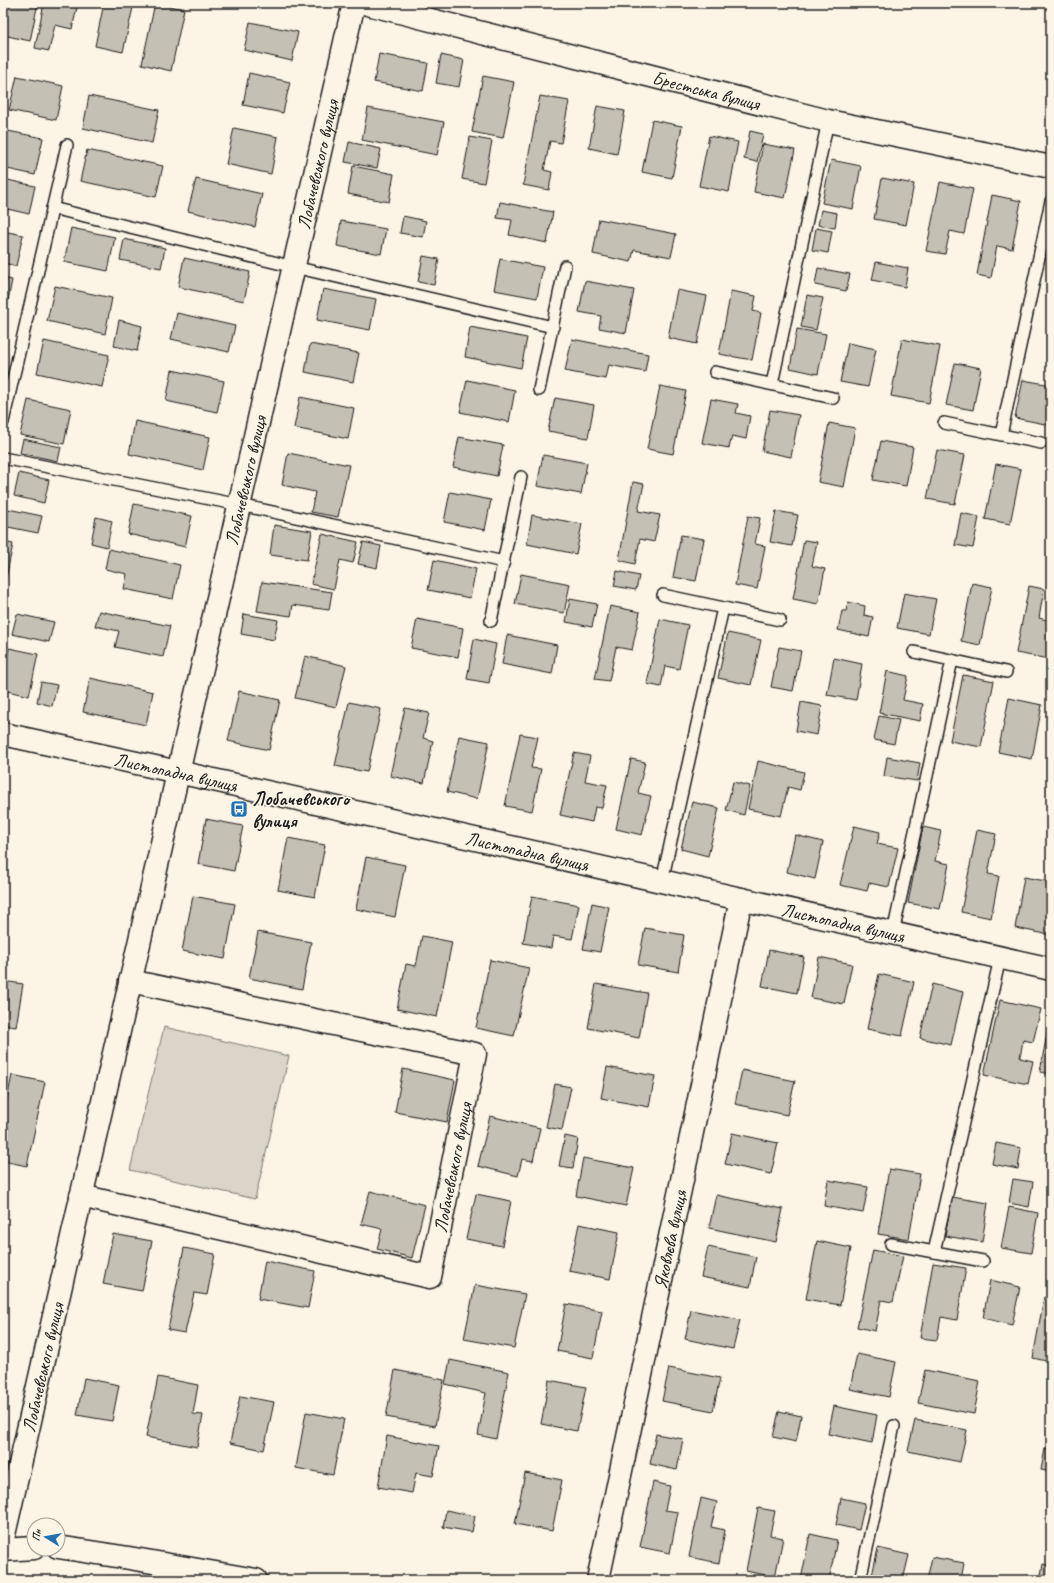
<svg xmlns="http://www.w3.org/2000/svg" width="1054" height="1583" font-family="Caveat,sans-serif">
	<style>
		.green { fill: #dbd5c8; stroke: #7c7872 }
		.building { fill: #c4c0b3; stroke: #1c1c1c }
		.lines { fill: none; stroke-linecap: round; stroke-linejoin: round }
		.lane-casing { stroke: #1c1c1c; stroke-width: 14 }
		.street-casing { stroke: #1c1c1c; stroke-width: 25 }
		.lane { stroke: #fcf5e5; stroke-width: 11 }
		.street { stroke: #fcf5e5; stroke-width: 22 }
		.labels { text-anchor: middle; stroke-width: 3.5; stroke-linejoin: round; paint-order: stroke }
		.street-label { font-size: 19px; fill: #1c1c1c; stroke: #fcf5e5 }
		.poi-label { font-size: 19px; font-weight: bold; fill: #1c1c1c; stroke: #fcf5e5; text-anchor: start }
	</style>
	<rect width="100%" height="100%" fill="#fcf5e5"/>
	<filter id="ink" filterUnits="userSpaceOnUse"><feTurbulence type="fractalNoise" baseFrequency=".025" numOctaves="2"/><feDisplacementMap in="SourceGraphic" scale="8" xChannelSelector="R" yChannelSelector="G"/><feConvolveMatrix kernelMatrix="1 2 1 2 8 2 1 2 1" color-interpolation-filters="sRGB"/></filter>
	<g filter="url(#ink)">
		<!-- green -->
		<path class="green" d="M164 1027 289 1056 255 1199 130 1170Z"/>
		<!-- building -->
		<path class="building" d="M8 3H38L30 41 3 35V26Z
			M44 3H78L72 29 55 25 49 51 35 48Z
			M104 3H134L123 52 95 46Z
			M155 3 184 9 171 71 142 64Z
			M250 22 298 32 292 61 244 50Z
			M379 54 428 63 423 91 374 82Z
			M441 55 464 60 459 87 436 83Z
			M249 73 290 82 283 113 243 105Z
			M17 76 63 86 56 120 9 110Z
			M483 76 514 82 503 138 472 132Z
			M89 96 159 110 152 143 83 128Z
			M540 96 569 101 561 143 550 141 544 170 552 172 549 190 523 185Z
			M597 106 625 111 617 154 589 148Z
			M368 108 444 122 437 155 362 140Z
			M652 120 682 126 672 178 642 172Z
			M234 128 278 137 271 174 226 164Z
			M3 130 43 138 35 175 3 168Z
			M750 131 763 134 757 162 744 159Z
			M709 136 738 142 729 192 699 186Z
			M470 137 492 141 484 183 462 179Z
			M349 142 381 149 377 168 345 162Z
			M763 144 795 150 785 198 754 192Z
			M87 150 163 166 156 197 80 181Z
			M831 160 861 166 853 209 822 203Z
			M353 166 394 174 389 202 348 194Z
			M882 178 914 184 906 225 874 219Z
			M3 179 35 186 29 214 3 208Z
			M196 179 262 194 255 227 188 211Z
			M940 182 973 189 964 234 950 231 945 254 926 251Z
			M992 195 1021 201 1012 249 997 246 991 278 977 275Z
			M500 202 553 212 547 243 509 235 512 220 497 218Z
			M821 210 837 213 835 228 818 225Z
			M403 216 426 221 423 237 400 233Z
			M599 219 676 234 671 257 634 250 631 262 593 254Z
			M341 221 386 229 381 254 337 246Z
			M71 228 115 237 108 271 64 262Z
			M816 228 832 231 828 253 812 250Z
			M3 231 23 235 16 266 3 263Z
			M124 239 165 248 161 268 120 260Z
			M1051 250V269L1047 268Z
			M423 256 439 259 434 285 418 282Z
			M184 258 250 272 244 301 178 287Z
			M500 259 543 267 537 298 494 290Z
			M876 262 908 268 905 287 872 280Z
			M818 268 850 274 846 291 815 285Z
			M3 278 12 280 6 311 3 310Z
			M585 281 634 290 626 333 599 328 601 316 579 312Z
			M55 286 112 298 105 334 47 321Z
			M323 289 376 299 370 330 317 320Z
			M677 290 707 296 697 344 668 338Z
			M731 291 756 296 753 311 761 313 752 360 719 354Z
			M807 295 823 298 816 330 801 327Z
			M177 313 235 326 229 352 171 339Z
			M119 320 142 326 137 351 114 346Z
			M470 327 527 338 521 368 465 357Z
			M797 329 826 334 818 374 790 368Z
			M572 339 648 354 645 372 609 365 606 379 565 371Z
			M902 339 940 346 929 403 891 396Z
			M44 341 109 355 102 387 37 373Z
			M848 343 876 349 868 387 840 382Z
			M310 344 359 353 353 382 305 372Z
			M955 363 981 368 973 410 946 405Z
			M172 370 224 381 217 412 166 401Z
			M467 380 515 390 509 422 460 412Z
			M1023 380 1051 385 1050 425 1015 418Z
			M660 386 686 391 673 454 647 449Z
			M300 397 354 408 348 439 294 428Z
			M555 398 594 405 588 438 548 431Z
			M711 399 738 404 736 413 750 416 746 439 732 436 729 448 702 443Z
			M28 400 71 409 64 444 20 435Z
			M770 410 799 415 791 457 762 451Z
			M135 421 210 437 203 470 129 454Z
			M829 423 855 428 844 487 818 482Z
			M459 437 503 445 497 476 453 467Z
			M23 439 61 447 58 461 20 453Z
			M881 441 913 447 906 486 873 480Z
			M937 450 965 455 955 504 927 499Z
			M288 453 349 465 338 517 311 512 315 492 282 485Z
			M543 455 587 463 581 494 537 486Z
			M996 464 1021 469 1010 524 985 519Z
			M19 473 49 480 44 503 14 496Z
			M633 482 644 484 638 511 660 515 654 542 640 539 635 564 619 560Z
			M450 492 491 500 485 530 444 522Z
			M1051 503V521H1048Z
			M134 504 192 516 185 547 128 534Z
			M3 508 42 516 38 533 3 526Z
			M776 511 798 515 792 546 770 542Z
			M961 513 979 517 973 548 955 545Z
			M532 515 582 524 576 554 527 544Z
			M748 516 760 518 755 544 765 546 757 589 735 585Z
			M96 517 112 521 107 547 91 543Z
			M274 525 312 531 307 560 270 555Z
			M322 534 358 542 353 563 340 560 334 589 311 584Z
			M681 535 704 539 696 581 673 577Z
			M804 540 817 542 812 566 825 569 818 604 793 599Z
			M3 542 13 544 5 583H3Z
			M363 542 381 546 377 568 358 564Z
			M109 549 180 565 173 599 124 589 127 574 105 569Z
			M434 560 476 569 470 598 428 590Z
			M617 571 639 576 636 590 614 586Z
			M521 574 570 584 564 613 515 604Z
			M262 582 332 592 329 610 293 605 291 616 257 611Z
			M972 583 992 587 980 645 961 641Z
			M1029 586 1044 589 1039 618 1051 621V648L1049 659 1016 653Z
			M904 593 936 599 929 634 897 628Z
			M570 599 597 604 592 627 566 622Z
			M848 602 865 606 864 615 873 617 869 637 838 630 842 611H846Z
			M610 606 640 612 632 650 616 647 609 681 595 679Z
			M99 611 170 626 163 657 115 647 119 631 95 626Z
			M17 614 54 622 49 642 12 634Z
			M244 614 278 620 274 640 241 634Z
			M417 619 463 628 458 657 411 648Z
			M660 619 688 625 679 669 665 666 661 687 647 684Z
			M728 633 761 640 751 685 718 678Z
			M507 635 557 645 552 674 502 664Z
			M474 639 496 644 489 683 467 679Z
			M779 647 801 651 793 691 771 687Z
			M9 648 38 654 29 696 3 690V675Z
			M305 656 346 666 336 707 295 698Z
			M834 658 862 664 856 700 827 695Z
			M887 671 908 676 903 700 923 704 920 721 879 713Z
			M963 675 994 681 981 747 950 741Z
			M90 678 153 692 146 725 83 712Z
			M41 682 57 685 52 706 37 702Z
			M239 691 280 700 269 750 228 741Z
			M1009 698 1042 705 1032 759 998 752Z
			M349 702 381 709 367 772 335 766Z
			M801 702 822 706 817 735 796 731Z
			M405 708 429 713 423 738 433 741 424 783 390 776Z
			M879 716 899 720 894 744 874 740Z
			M520 734 538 737 531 768 541 769 532 811 505 806Z
			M459 736 489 742 477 799 447 792Z
			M574 753 590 756 585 781 607 785 602 808 595 807 592 822 560 815Z
			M887 757 920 763 917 781 884 776Z
			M631 759 645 762 638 793 651 796 642 835 616 829Z
			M758 761 804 772 800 790 788 787 781 816 748 809Z
			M733 782 750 786 744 815 726 810Z
			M692 802 719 808 708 856 681 849Z
			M206 819 243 826 234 871 198 864Z
			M854 826 880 832 877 844 898 848 889 887 869 883 867 891 840 885Z
			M923 827 941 831 935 861 949 864 940 909 908 903Z
			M977 830 996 834 988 874 999 876 991 918 961 912Z
			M795 835 823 842 815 879 787 872Z
			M288 838 325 845 315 897 278 890Z
			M366 857 405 865 395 917 356 909Z
			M1024 877 1051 882V935L1015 928Z
			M193 896 235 904 225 959 182 951Z
			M532 896 579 905 572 939 553 936 551 948 523 943Z
			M592 903 609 907 600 952 583 949Z
			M645 928 684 935 678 972 638 965Z
			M258 932 311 942 302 989 249 978Z
			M422 936 452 942 437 1017 397 1009 406 964 416 966Z
			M769 950 804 957 797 993 762 986Z
			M819 957 852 964 844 1004 811 998Z
			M490 960 529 968 514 1036 476 1028Z
			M879 974 914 982 902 1036 867 1029Z
			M3 981 23 984 16 1027 3 1025Z
			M596 984 647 993 639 1038 588 1028Z
			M932 984 963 992 951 1045 920 1038Z
			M1000 1000 1041 1009 1033 1042 1023 1040 1020 1058 1033 1061 1028 1084 984 1075Z
			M1050 1016H1051V1074L1040 1072Z
			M607 1067 655 1076 649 1107 601 1098Z
			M403 1069 455 1080 447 1122 395 1112Z
			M742 1070 795 1081 787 1115 735 1104Z
			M12 1075 45 1082 27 1166 3 1161V1103L6 1104Z
			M555 1084 571 1087 562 1130 546 1127Z
			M490 1116 540 1128 533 1161 522 1159 518 1176 478 1166Z
			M732 1133 778 1143 771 1174 725 1164Z
			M565 1136 578 1139 573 1168 559 1166Z
			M996 1143 1021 1148 1018 1169 992 1164Z
			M583 1158 634 1168 626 1206 576 1196Z
			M889 1169 920 1174 909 1239 878 1234Z
			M1013 1179 1033 1182 1029 1207 1009 1203Z
			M828 1180 868 1187 863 1213 824 1206Z
			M370 1191 425 1205 412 1258 377 1249 382 1229 361 1224Z
			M476 1194 511 1201 502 1246 466 1239Z
			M716 1195 783 1209 776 1242 709 1228Z
			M952 1197 988 1203 982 1242 945 1236Z
			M1009 1207 1038 1213 1031 1253 1001 1248Z
			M579 1224 619 1232 610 1279 569 1271Z
			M113 1234 152 1241 142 1291 103 1284Z
			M817 1241 851 1248 840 1305 806 1299Z
			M708 1247 756 1257 750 1287 701 1277Z
			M184 1248 215 1254 207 1295 194 1293 185 1333 168 1330Z
			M873 1250 903 1256 893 1302 881 1300 875 1331 857 1327Z
			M265 1261 315 1271 308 1308 258 1299Z
			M933 1263 966 1268 957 1320 941 1317 937 1340 920 1338Z
			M990 1280 1020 1287 1012 1325 983 1318Z
			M475 1285 525 1294 514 1348 464 1339Z
			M1044 1297 1051 1298V1337L1046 1361 1033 1358Z
			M566 1304 602 1311 593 1358 557 1351Z
			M691 1310 740 1320 733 1349 685 1339Z
			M857 1354 896 1362 889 1397 850 1389Z
			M450 1360 509 1372 496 1439 478 1435 486 1393 445 1384Z
			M669 1368 720 1378 713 1411 662 1401Z
			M395 1370 444 1380 435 1426 386 1417Z
			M925 1370 980 1381 974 1414 918 1403Z
			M158 1377 198 1385 193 1414 203 1415 197 1447 146 1437Z
			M84 1378 119 1385 112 1421 77 1415Z
			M549 1380 586 1387 577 1431 541 1424Z
			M240 1396 274 1402 264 1450 230 1443Z
			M834 1406 877 1415 872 1443 828 1434Z
			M779 1411 801 1416 796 1442 773 1437Z
			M306 1412 344 1419 333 1475 296 1468Z
			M915 1420 967 1430 960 1462 908 1451Z
			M656 1434 683 1439 677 1470 650 1464Z
			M387 1436 439 1446 433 1476 416 1473 412 1493 378 1487Z
			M1045 1449 1051 1450V1472L1041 1470Z
			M525 1473 562 1480 552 1531 515 1524Z
			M653 1482 670 1486 665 1510 678 1512 670 1553 640 1547Z
			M701 1498 717 1502 711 1527 725 1530 719 1563 689 1557Z
			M841 1498 865 1503 859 1530 836 1525Z
			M758 1508 775 1511 770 1535 783 1538 775 1577 746 1571Z
			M446 1510 475 1516 472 1532 443 1527Z
			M810 1534 837 1540 829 1580H801Z
			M878 1548 909 1555 903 1580H871Z
			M932 1557 964 1563 961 1580H927Z
			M1043 1564 1051 1566V1580H1040Z"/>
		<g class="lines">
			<!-- lane casing -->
			<g class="lane-casing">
				<path id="lane" d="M52 208 294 267 553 327
					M715 372 833 398
					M772 384 828 121
					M539 390 565 266
					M3 422 67 145
					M944 423 1041 443
					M1001 435 1051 201
					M3 458 240 505 504 562
					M663 595 780 620
					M491 621 521 477
					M914 652 1006 672
					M662 881 723 608
					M893 933 952 660
					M891 1244 983 1261
					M934 1252 1000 958
					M860 1580 894 1426"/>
			</g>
			<!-- street casing -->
			<g class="street-casing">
				<g id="street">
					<path id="s1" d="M364 3 828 121 1051 167"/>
					<path id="s2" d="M3 734 178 772 1051 969"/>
					<path id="s3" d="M81 1196 430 1277 475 1054 130 981"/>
					<path id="s4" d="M3 1539 354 3"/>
					<path d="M58 1547 129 1558 256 1580"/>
					<path d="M3 1550 34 1548"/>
					<path id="s5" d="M598 1580 741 899"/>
				</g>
			</g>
			<!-- lane -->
			<use href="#lane" class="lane"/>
			<!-- street -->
			<use href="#street" class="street"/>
		</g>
	</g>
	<!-- icons -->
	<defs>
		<g id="bus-square" transform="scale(0.9)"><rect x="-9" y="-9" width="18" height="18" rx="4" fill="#1f6fb2" stroke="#fcf5e5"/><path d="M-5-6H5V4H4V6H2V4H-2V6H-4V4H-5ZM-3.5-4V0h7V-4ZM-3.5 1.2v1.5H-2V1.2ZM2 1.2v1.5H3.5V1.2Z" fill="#fff"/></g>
	</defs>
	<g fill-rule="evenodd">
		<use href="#bus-square" x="239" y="809"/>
	</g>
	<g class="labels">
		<!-- street labels -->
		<g class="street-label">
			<text dy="7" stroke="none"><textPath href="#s1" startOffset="353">Брестська вулиця</textPath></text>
			<text dy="7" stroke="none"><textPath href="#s4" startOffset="1410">Лобачевського вулиця</textPath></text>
			<text dy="7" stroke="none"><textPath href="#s4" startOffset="1086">Лобачевського вулиця</textPath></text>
			<text dy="7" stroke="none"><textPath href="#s2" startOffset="177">Листопадна вулиця</textPath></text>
			<text dy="7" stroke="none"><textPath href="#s2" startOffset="537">Листопадна вулиця</textPath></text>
			<text dy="7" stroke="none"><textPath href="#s2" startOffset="861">Листопадна вулиця</textPath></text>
			<text dy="7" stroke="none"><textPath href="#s3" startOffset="470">Лобачевського вулиця</textPath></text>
			<text dy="7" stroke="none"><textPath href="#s5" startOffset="348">Яковлєва вулиця</textPath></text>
			<text dy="7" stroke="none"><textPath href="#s4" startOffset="176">Лобачевського вулиця</textPath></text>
		</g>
		<!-- poi labels -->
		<g class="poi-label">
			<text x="252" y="805">Лобачевського<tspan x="252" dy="22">вулиця</tspan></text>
		</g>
	</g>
	<!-- margin -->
	<rect width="1054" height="1583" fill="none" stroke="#fcf5e5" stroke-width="16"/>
	<rect x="8" y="8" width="1038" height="1567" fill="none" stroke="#1c1c1c" stroke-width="1.5" filter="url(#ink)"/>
	<!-- north arrow -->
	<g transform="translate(46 1537) rotate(281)"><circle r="19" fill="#fcf5e5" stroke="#a29e95"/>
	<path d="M0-3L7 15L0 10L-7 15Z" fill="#1f6fb2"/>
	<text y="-6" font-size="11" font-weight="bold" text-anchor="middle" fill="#1c1c1c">Пн</text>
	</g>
</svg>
